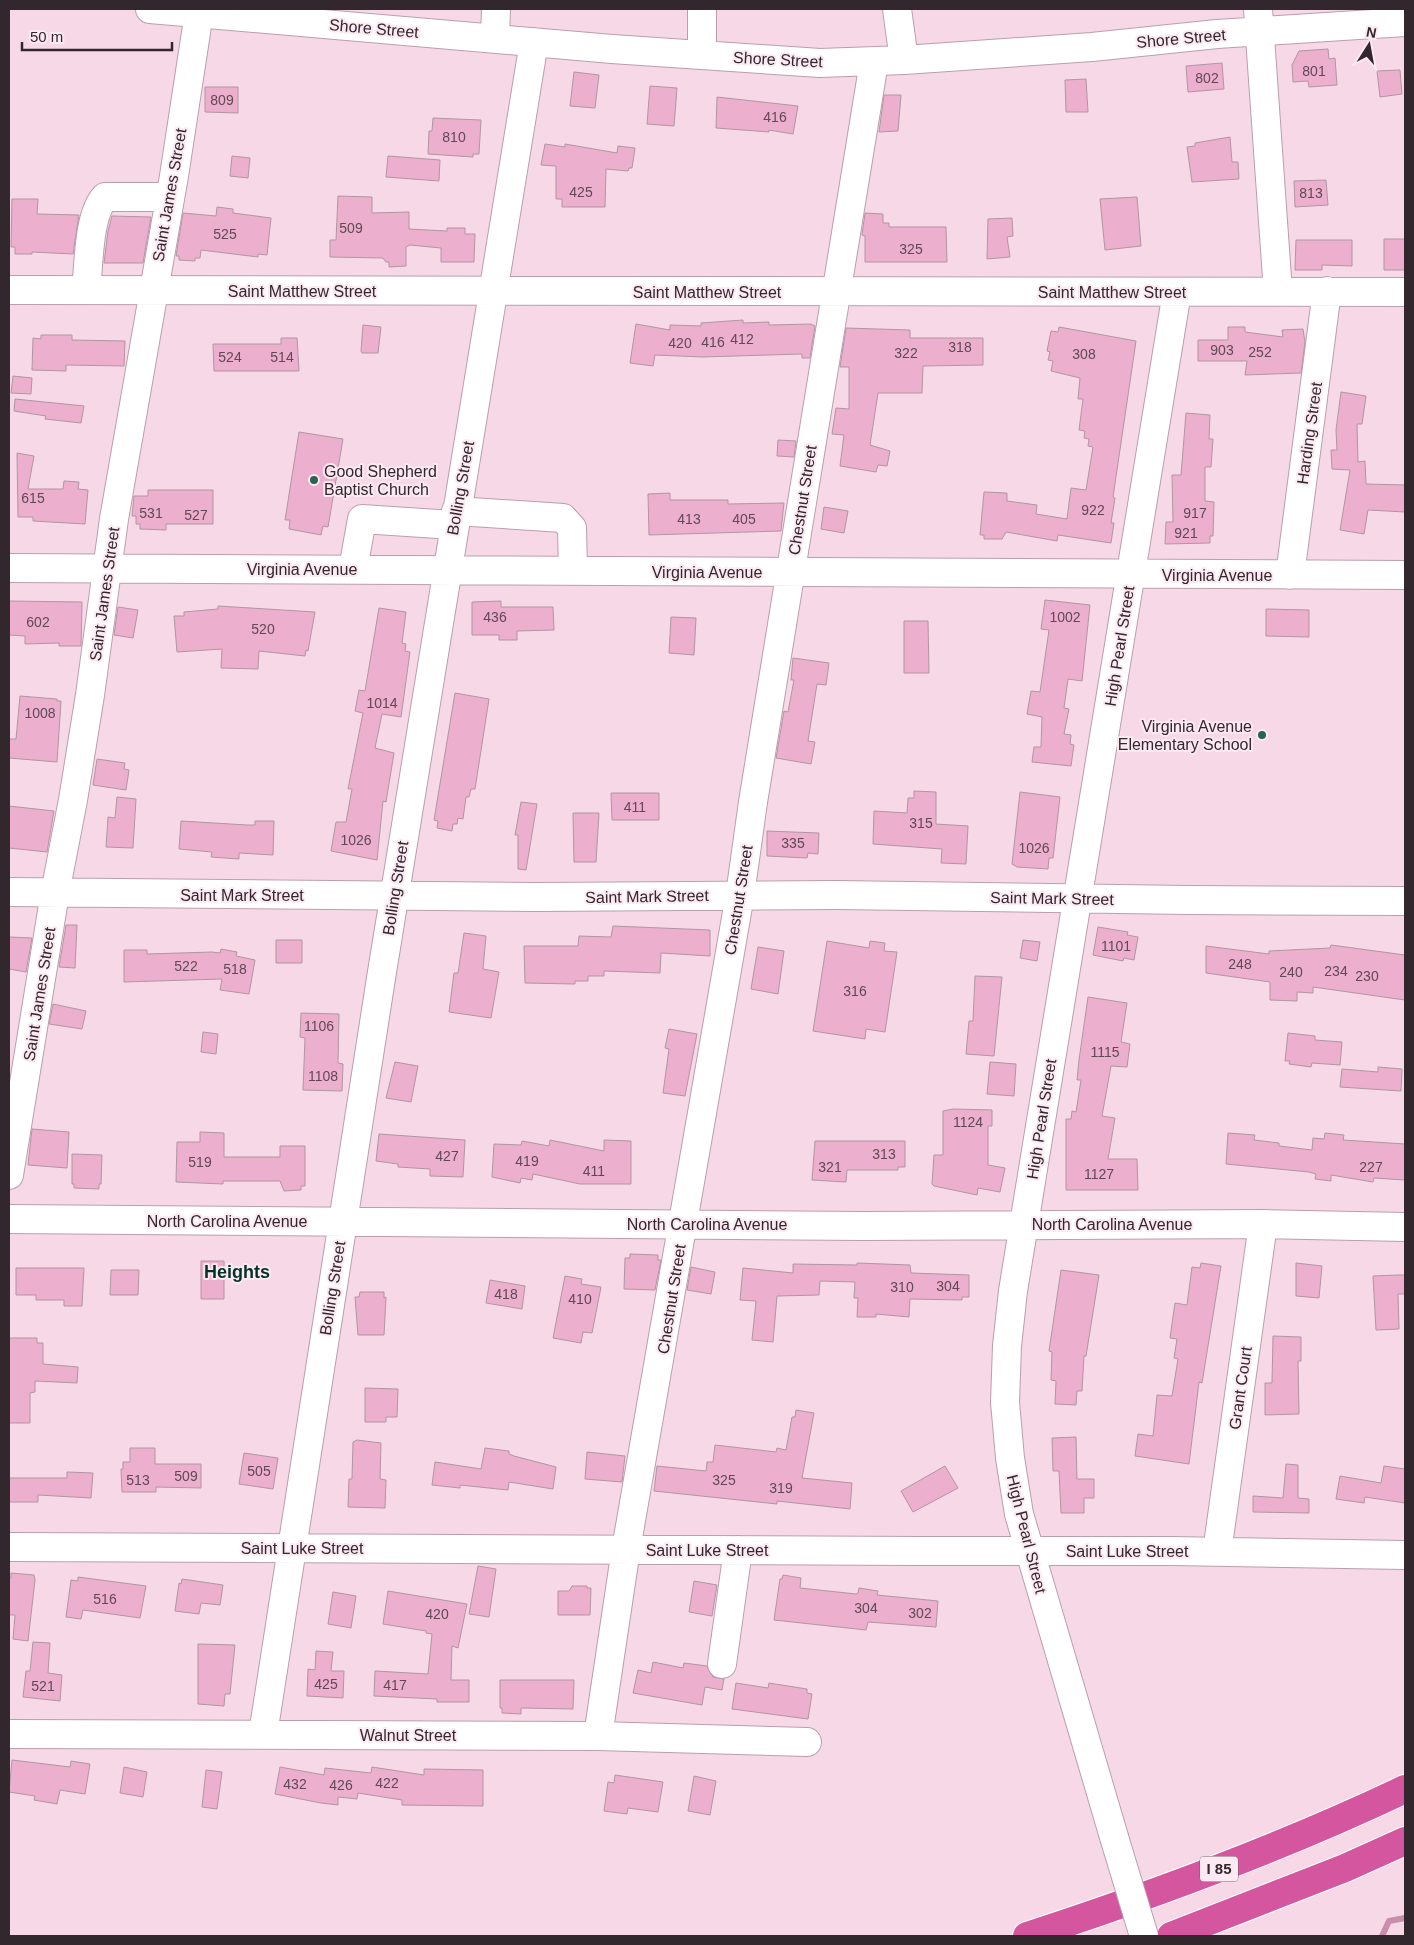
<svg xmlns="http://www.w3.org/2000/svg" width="1414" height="1945" font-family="Helvetica,sans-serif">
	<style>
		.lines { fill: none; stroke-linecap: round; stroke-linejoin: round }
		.stream { stroke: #c88eac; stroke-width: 6 }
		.building { fill: #ecafcd; stroke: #b295a3 }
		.minor-casing { stroke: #bb9eac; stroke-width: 30 }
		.highway-casing { stroke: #fff; stroke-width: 30 }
		.minor { stroke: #fff; stroke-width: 28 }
		.highway { stroke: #d3569e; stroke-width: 28 }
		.minor-bridge-casing { stroke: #bb9eac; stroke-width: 30; stroke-linecap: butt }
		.minor-bridge { stroke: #fff; stroke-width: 28 }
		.poi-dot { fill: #286550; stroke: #fce9f2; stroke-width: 2 }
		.labels { text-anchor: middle; stroke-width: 4; stroke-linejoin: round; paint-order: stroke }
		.number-label { font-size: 14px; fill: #604954 }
		.shield { fill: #fce9f2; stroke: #6f6167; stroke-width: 1 }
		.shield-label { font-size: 15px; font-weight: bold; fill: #32272c }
		.street-label { font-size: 16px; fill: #32272c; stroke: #fce9f2 }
		.poi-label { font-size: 16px; fill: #32272c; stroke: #fce9f2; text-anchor: start }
		.neighbourhood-label { font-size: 18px; font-weight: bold; fill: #003324; stroke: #fce9f2 }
	</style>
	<rect width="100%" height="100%" fill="#f7d8e7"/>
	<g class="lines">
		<!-- stream -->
		<path class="stream" d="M1382 1936 1389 1921 1405 1918"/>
	</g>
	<!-- building -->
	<path class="building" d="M1328 49 1329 59 1335 58 1337 85 1309 87 1308 81 1293 82 1292 65 1299 51Z
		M1222 63 1224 89 1188 92 1186 66Z
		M1400 70 1402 94 1380 97 1377 71Z
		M574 72 599 75 595 108 570 106Z
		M1086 79 1088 112H1066L1065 80Z
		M650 86 677 88 674 126 647 124Z
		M205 87H238V113L205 112Z
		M884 95H901L898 131 879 132Z
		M717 97 798 106 793 134 769 130V132L716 128Z
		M433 118 481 120 479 154H473V157L428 154 429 131H432Z
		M1230 137 1232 162H1238L1239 179 1192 182 1187 147 1195 146V143Z
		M545 144 565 147V144L617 153 618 146 635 148 632 168H629L628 171 606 169 605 207H562V199H556V166L541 165Z
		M232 156 250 158 248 178 230 176Z
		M388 156 440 160 439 181 386 177Z
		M1326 180 1328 205 1295 207 1294 181Z
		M338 196 372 197V213L409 212V229L447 231V228H465V234H475L474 262H441V248L410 245 406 247V266L389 267V262H386L383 258 330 257V240H336Z
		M1137 197 1141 246 1105 250 1100 199Z
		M12 199H38L37 214 79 215 73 254 32 252V254H15V247H11Z
		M217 207 233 209V213L271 218 267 255 258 254V257L201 250 200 258H195V261L179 260V256H176L183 213 216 216Z
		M865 213 883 214V223H889V227H946L947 262H865V236L862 235Z
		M112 216 151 217 143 263H104L108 231Z
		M1012 218 1013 236 1007 237 1010 257 987 259 988 219Z
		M1384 239H1405V270H1384Z
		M1296 240H1352V266L1322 265V270H1295Z
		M743 320V323L769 322V325L811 324 815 326 810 358H802V354L702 357 655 355 653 366 630 363 636 324 670 330V325L701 326V323Z
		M363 325 381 327 378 353H362L361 351Z
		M1059 327 1136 341 1113 497 1115 498 1111 523H1114L1111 543 1058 535 1057 541 1006 532 1002 539H984V535H980L984 492 1007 493V501L1037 505 1036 514 1067 519 1071 488 1086 490 1093 447 1088 446 1089 439 1084 438 1085 431 1079 430 1083 399H1078L1080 378 1051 371 1053 361 1048 360 1050 352 1047 351 1051 331 1058 332Z
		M1228 327H1245V332L1283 337 1282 330 1303 329 1305 342 1301 373 1245 375 1247 361H1198V340H1228Z
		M846 328 910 330V338H983V365L923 366 922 393H878L870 445 890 451 887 466 878 465 876 472 840 466 844 435 832 434 836 408 849 409V367H840Z
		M41 335H72V340L125 341 124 366 66 365V371L32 370 33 338 41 339Z
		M281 338H297L299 371H214L213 344H281Z
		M13 376 32 378 31 394 11 393Z
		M1341 392 1366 396 1362 424H1357L1358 462 1365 461 1366 484 1405 485V512L1368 510 1364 534 1340 530 1350 470 1332 469 1331 450H1337L1336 430Z
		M15 399 84 406 81 423 45 419 46 416 14 411Z
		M1186 413 1210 415 1209 439H1213L1211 467H1205V501L1214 502 1213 536H1210V543L1165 544 1166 522H1173L1172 475H1181Z
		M299 432 343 439 328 527 323 526 321 535 289 529 290 520H285Z
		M778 440 796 441 794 457 777 456Z
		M17 453 34 456 28 489H63L64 481 79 482 78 489 88 490 85 524 33 521V517H18Z
		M148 490H213V524H166V530L140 529V524H136V516H132L134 496H148Z
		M670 493V500H728V504L784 503 781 531 649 535 648 494Z
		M824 507 848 511 844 533 821 529Z
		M1045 600 1090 605 1082 681 1068 679 1064 708 1069 709 1064 734 1071 735 1070 744 1074 745 1071 766 1032 762 1034 747H1041L1042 717 1027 714 1031 691 1040 692 1049 630 1041 629Z
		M9 601 82 602 81 646H59V643L25 644V636L9 635Z
		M501 601V607H553L554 630 517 631V640H499V635H472V602Z
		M218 606 315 612 308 651 306 650 305 656 259 651 258 669 221 668 222 649 177 652 174 616H184V612L218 609Z
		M118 607 138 610 133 638 114 635Z
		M379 608 406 612 402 643 406 644 405 651 410 652 401 717 382 714 375 748 394 753 386 802 383 801 377 860 331 851 336 822H346L352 789H348L363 713 355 711 359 690 365 691Z
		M1266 609 1309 610V637L1266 636Z
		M671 617 696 618 694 655 669 653Z
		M904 621H928L929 673H904Z
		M793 658 829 663 826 685 817 684 808 741 815 742 811 764 776 758 784 711 788 712 794 680H791Z
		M455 693 489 699 475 789H471L469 797H466L463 819 458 818 457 824H453L452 831 437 828 438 821 434 820Z
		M20 696 57 699V701H61L57 762 9 758V739H16Z
		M97 759 125 763 124 769 129 770 126 790 93 785Z
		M914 791 936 792V824L968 826 966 864 941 863 942 849 873 844 874 811 907 813 908 798H914Z
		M1020 792 1060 797 1053 858H1049L1048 869 1017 867 1012 864Z
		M611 793H659V820H612Z
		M117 797 136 799 133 848 106 847 108 817 115 818Z
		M521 802 537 804 526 870 518 869V835H515Z
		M9 806 54 811 47 852 9 848Z
		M573 813H599L596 862H574Z
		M181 821 247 825H255V821H274L273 855 239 853V859L211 857 212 852 179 849Z
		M767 831 819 833 818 854 808 853 807 858 767 856Z
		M66 925H77L75 968 59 967Z
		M613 926 710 930V956L661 953 660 973 604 971V976H588V981H575V984L525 983 524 946H578L579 936 611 937Z
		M1098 927 1128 932 1127 935 1138 937 1134 960 1124 958 1123 961 1093 955Z
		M464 933 486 936 483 969 499 972 491 1018 449 1012 454 973H458Z
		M9 937 32 938 26 972 9 969Z
		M276 940H302V963H276Z
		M1023 940 1040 942 1037 961 1020 958Z
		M827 941 869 948 870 941 885 943 884 951 897 952 885 1032 866 1029 865 1039 813 1031Z
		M1331 945 1405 955V1000L1313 987V993L1297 992V1001L1270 1000V982L1206 973V946L1269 954V951L1330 948Z
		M758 947 784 951 778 994 751 989Z
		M221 949 237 952 236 956 255 960 249 994 220 990 222 979 124 982V950H147V954L212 952 220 953Z
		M975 976 1002 977 994 1056 966 1054 969 1021H973Z
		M1088 997 1127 1003 1121 1042 1130 1044 1127 1067 1111 1066 1102 1116 1115 1118 1108 1159H1137L1138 1190H1066V1119H1071L1072 1111 1076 1112 1081 1080H1077L1079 1060Z
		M53 1004 86 1011 82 1029 49 1024Z
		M301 1013 339 1014 338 1063 343 1064 342 1091 303 1090 305 1038 300 1037Z
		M669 1029 697 1034 685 1096 663 1093 669 1049 665 1048Z
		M203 1032 218 1034 216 1054 201 1052Z
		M1288 1033 1315 1036V1040L1342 1042 1340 1065 1312 1063 1311 1067 1289 1064 1290 1061H1285Z
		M395 1062 418 1066 411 1102 386 1098Z
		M990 1062 1016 1064 1014 1096 987 1094Z
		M1378 1067 1402 1069 1401 1091 1340 1087 1342 1069 1378 1072Z
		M953 1109 992 1110V1126H988V1165L1005 1168 1000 1192 978 1188 977 1195 934 1186 932 1184 934 1155H943V1111Z
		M32 1129 69 1132 67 1168 28 1165Z
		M200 1132 224 1133V1157H280V1146H305V1186H301V1190L284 1191 280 1181H223V1184L176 1182 177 1142H200Z
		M1228 1133 1255 1135 1254 1140 1279 1143V1146L1312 1150 1313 1138 1324 1139 1325 1133 1344 1135 1343 1140 1405 1144V1180L1374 1178 1373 1182 1331 1175V1181L1315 1179 1316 1174 1309 1172 1226 1164Z
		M379 1134 465 1140 463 1177 430 1176V1169L398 1167V1164L376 1161Z
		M550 1140 604 1151V1140L631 1141V1184H580L533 1174 532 1180 521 1178 520 1183 492 1177 494 1144 521 1145 522 1141 549 1146Z
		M815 1141H905V1167H898V1170H847L846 1182 812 1180Z
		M72 1154 102 1155 101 1184H99V1189L74 1188V1184H72Z
		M630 1254 658 1255V1260H661L655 1290 624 1289 625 1258H630Z
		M201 1261H224V1299H201Z
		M857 1263 910 1265 911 1273 969 1275V1297H962V1300L910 1299 909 1317 876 1314V1317H857L858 1298H854L855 1282 820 1281 819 1295 777 1296 773 1342 752 1340 756 1301 740 1300 743 1268 793 1273V1264L857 1265Z
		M1201 1263 1221 1266 1202 1383 1199 1382 1189 1464 1135 1456 1138 1434 1153 1436 1157 1395 1172 1396 1178 1359 1174 1358 1177 1339 1170 1338 1175 1303 1187 1305 1192 1267 1200 1268Z
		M1296 1263 1322 1266 1319 1298 1296 1296Z
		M691 1267 715 1272 711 1294 687 1290Z
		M16 1268H84L82 1306H64V1300H36V1295H16Z
		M111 1270H139L138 1295H110Z
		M1061 1270 1099 1275 1086 1356H1084L1082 1391H1077L1076 1405 1055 1404 1056 1381 1051 1380 1052 1352 1049 1351Z
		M1397 1275H1405V1294H1398L1399 1329 1376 1330 1373 1276Z
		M565 1276 582 1279 581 1284 601 1287 592 1333 583 1332 581 1343 553 1338Z
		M490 1280 525 1286 522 1309 486 1303Z
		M360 1292H384V1298L386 1297 384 1335H358L355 1297H359Z
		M1273 1336 1301 1337V1361H1298L1299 1414 1265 1415V1383H1272Z
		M9 1338H37V1343H43V1364L78 1367 77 1383 35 1381V1392L30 1393V1423H9Z
		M365 1388 398 1389 397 1417H386V1422H365Z
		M796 1410 814 1413 802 1478 852 1483 850 1509 777 1501V1504L654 1491 657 1466 706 1471 707 1462H713L715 1445 776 1452 777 1448 786 1450 792 1417H795Z
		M1076 1437 1077 1479H1094V1498H1084V1513H1061L1059 1471H1053L1052 1438Z
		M357 1440 381 1443 380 1479 386 1480 385 1508 348 1507 349 1479H352L353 1442Z
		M130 1448H155V1464H201V1488L156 1487V1492H122L121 1469H123V1462H130Z
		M485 1448 509 1451V1454L514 1456 556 1467 553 1489 509 1482 508 1490 460 1485V1488L432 1485 435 1462 481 1469Z
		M587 1452 625 1456 622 1482 585 1479Z
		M244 1453 278 1458 273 1489 239 1484Z
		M1286 1464 1298 1465V1498L1309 1499V1513L1253 1512V1496L1283 1498Z
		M945 1466 958 1488 913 1512 901 1491Z
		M1384 1466 1405 1469V1503L1365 1497 1364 1503 1336 1499 1340 1476 1381 1483Z
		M67 1472 93 1473 91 1498 38 1495V1502H9V1478H67Z
		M478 1566 496 1569 489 1617 469 1614Z
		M11 1573 34 1575 35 1580 28 1641 13 1639 15 1615H9V1578H11Z
		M783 1575 801 1578 800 1588 856 1594 858 1593 859 1588 878 1591 877 1595 938 1601 936 1627 868 1622 866 1630 774 1620 780 1579H782Z
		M78 1577 146 1586 140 1618 83 1610 81 1619 66 1617 71 1580 78 1581Z
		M182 1579 223 1585 220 1605 201 1603 199 1614 175 1611 179 1583 181 1584Z
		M694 1581 717 1585 712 1616 689 1612Z
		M572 1586H587V1588H591L590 1615H558V1591H569Z
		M388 1591 467 1604 458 1648 452 1646 451 1680H469V1702H437V1699L374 1696 375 1671 428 1674 432 1634 426 1633V1631L383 1624Z
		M333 1592 356 1596 351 1628 328 1624Z
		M33 1642 50 1643 48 1673 62 1675 60 1701 23 1697 26 1671H30Z
		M198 1644 235 1645 230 1694H225L224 1706 198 1704Z
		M316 1651 333 1652 331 1671H344L343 1698 307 1696 308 1669 315 1670Z
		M653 1662 683 1668 684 1663 707 1666 713 1677 724 1679 722 1690 705 1687 702 1705 633 1693 638 1670 651 1673Z
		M500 1680H574L573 1709 524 1708H521V1714L502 1713V1708H500Z
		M736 1683 768 1688 769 1683 807 1689V1693L812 1694 808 1719 732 1709Z
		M12 1760 70 1767 71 1761 90 1764 85 1794 60 1790 57 1804 34 1800 35 1796 9 1792Z
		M124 1767 147 1772 143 1797 120 1793Z
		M280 1767 324 1775 325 1768 371 1773 372 1767 424 1775V1769L483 1770V1806L402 1805V1800L358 1793 357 1799 338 1797V1805L321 1803 275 1794Z
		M206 1770 222 1772 217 1809 202 1807Z
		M615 1775 663 1782 658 1812 628 1808 627 1814 604 1811 608 1782 614 1783Z
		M694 1776 716 1781 710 1815 688 1811Z"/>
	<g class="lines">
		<!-- minor casing -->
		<g class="minor-casing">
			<path id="minor" d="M150 9 612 49 820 63 904 60 1092 47 1217 34 1405 22
				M897 9 904 60
				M1258 9 1278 292
				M495 39 496 9
				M702 54V9
				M9 290 1405 292
				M86 290C89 265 88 215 105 197H170
				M456 511 563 518 572 528 573 571
				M9 568 1405 575
				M353 569 362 519 453 525
				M1290 575 1327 291
				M9 892 535 897 836 895 1188 900 1405 901
				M9 1175 55 893 73 800 90 695 114 519 174 176 199 13
				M9 1219 864 1226 1263 1224 1405 1227
				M9 1547 918 1551H1172L1405 1555
				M1217 1552 1263 1224
				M722 1664 738 1550
				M9 1734 598 1736 807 1742
				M263 1734C349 1169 440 606 534 42
				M598 1736 626 1549 740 895 753 802 874 62
				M1114 1837 1019 1514 1010 1458 1005 1402 1007 1346 1013 1291 1177 292"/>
		</g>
		<!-- highway casing -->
		<g class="highway-casing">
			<path id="highway" d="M1027 1936C1156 1894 1283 1847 1405 1789
				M1171 1936 1345 1868 1405 1841"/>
		</g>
		<!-- minor -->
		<use href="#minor" class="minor"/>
		<!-- highway -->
		<use href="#highway" class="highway"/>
		<!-- minor-bridge casing -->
		<g class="minor-bridge-casing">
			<path id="minor-bridge" d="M1114 1837 1144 1936"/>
		</g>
		<!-- minor-bridge -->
		<use href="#minor-bridge" class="minor-bridge"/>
	</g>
	<!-- markers -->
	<g class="poi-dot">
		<circle cx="314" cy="480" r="5"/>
		<circle cx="1262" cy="735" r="5"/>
	</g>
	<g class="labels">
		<!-- number labels -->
		<g class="number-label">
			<text x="1314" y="76">801</text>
			<text x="1207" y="83">802</text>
			<text x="222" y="105">809</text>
			<text x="775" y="122">416</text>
			<text x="454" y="142">810</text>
			<text x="581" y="197">425</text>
			<text x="1311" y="198">813</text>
			<text x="351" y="233">509</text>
			<text x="225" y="239">525</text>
			<text x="911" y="254">325</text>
			<text x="742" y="344">412</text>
			<text x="713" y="347">416</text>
			<text x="680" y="348">420</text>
			<text x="960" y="352">318</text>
			<text x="1222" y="355">903</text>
			<text x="1260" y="357">252</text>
			<text x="906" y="358">322</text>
			<text x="1084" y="359">308</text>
			<text x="230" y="362">524</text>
			<text x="282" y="362">514</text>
			<text x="33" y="503">615</text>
			<text x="1093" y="515">922</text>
			<text x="151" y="518">531</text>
			<text x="1195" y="518">917</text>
			<text x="196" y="520">527</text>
			<text x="689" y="524">413</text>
			<text x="744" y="524">405</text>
			<text x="1186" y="538">921</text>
			<text x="495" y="622">436</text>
			<text x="1065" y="622">1002</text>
			<text x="38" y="627">602</text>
			<text x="263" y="634">520</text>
			<text x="382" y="708">1014</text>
			<text x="40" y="718">1008</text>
			<text x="635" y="812">411</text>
			<text x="921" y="828">315</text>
			<text x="356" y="845">1026</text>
			<text x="793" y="848">335</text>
			<text x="1034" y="853">1026</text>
			<text x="1116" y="951">1101</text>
			<text x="1240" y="969">248</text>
			<text x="186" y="971">522</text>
			<text x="235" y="974">518</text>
			<text x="1336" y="976">234</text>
			<text x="1291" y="977">240</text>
			<text x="1367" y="981">230</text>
			<text x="855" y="996">316</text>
			<text x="319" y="1031">1106</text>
			<text x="1105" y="1057">1115</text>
			<text x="323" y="1081">1108</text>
			<text x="968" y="1127">1124</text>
			<text x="884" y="1159">313</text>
			<text x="447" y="1161">427</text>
			<text x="527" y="1166">419</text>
			<text x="200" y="1167">519</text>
			<text x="830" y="1172">321</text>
			<text x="1371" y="1172">227</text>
			<text x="594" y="1176">411</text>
			<text x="1099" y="1179">1127</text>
			<text x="948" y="1291">304</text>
			<text x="902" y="1292">310</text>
			<text x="506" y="1299">418</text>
			<text x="580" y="1304">410</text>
			<text x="259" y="1476">505</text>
			<text x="186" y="1481">509</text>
			<text x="138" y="1485">513</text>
			<text x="724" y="1485">325</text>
			<text x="781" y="1493">319</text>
			<text x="105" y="1604">516</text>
			<text x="866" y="1613">304</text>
			<text x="920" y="1618">302</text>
			<text x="437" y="1619">420</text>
			<text x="326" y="1689">425</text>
			<text x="395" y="1690">417</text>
			<text x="43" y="1691">521</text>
			<text x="387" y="1788">422</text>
			<text x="295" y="1789">432</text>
			<text x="341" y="1790">426</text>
		</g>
		<!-- shield labels -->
		<rect class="shield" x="1200" y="1856.5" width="38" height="25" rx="4"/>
		<g class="shield-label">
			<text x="1219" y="1874">I 85</text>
		</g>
		<!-- street labels -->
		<g class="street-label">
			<text transform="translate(374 28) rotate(5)" y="6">Shore Street</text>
			<text transform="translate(1181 38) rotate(-5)" y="6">Shore Street</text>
			<text transform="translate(778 59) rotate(3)" y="6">Shore Street</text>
			<text transform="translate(169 195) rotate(-80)" y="6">Saint James Street</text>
			<text x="302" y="297">Saint Matthew Street</text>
			<text x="707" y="298">Saint Matthew Street</text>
			<text x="1112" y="298">Saint Matthew Street</text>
			<text transform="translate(1309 433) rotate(-82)" y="6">Harding Street</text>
			<text transform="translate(460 488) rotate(-80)" y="6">Bolling Street</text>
			<text transform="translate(802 500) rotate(-81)" y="6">Chestnut Street</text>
			<text x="302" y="575">Virginia Avenue</text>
			<text x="707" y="578">Virginia Avenue</text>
			<text x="1217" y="581">Virginia Avenue</text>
			<text transform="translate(104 594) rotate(-82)" y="6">Saint James Street</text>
			<text transform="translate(1119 646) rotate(-81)" y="6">High Pearl Street</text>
			<text transform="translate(395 888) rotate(-81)" y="6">Bolling Street</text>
			<text x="242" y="901">Saint Mark Street</text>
			<text transform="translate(647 896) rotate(-1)" y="6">Saint Mark Street</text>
			<text transform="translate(1052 898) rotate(1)" y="6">Saint Mark Street</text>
			<text transform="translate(738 900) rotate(-81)" y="6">Chestnut Street</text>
			<text transform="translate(39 994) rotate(-81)" y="6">Saint James Street</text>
			<text transform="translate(1041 1119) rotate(-81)" y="6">High Pearl Street</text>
			<text x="227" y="1227">North Carolina Avenue</text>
			<text x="707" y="1230">North Carolina Avenue</text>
			<text x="1112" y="1230">North Carolina Avenue</text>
			<text transform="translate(332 1288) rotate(-81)" y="6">Bolling Street</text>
			<text transform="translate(671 1299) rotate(-81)" y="6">Chestnut Street</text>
			<text transform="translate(1240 1388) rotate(-82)" y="6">Grant Court</text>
			<text transform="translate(1027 1534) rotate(76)" y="6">High Pearl Street</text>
			<text x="302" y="1554">Saint Luke Street</text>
			<text x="707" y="1556">Saint Luke Street</text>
			<text x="1127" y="1557">Saint Luke Street</text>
			<text x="408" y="1741">Walnut Street</text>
		</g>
		<!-- poi labels -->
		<g class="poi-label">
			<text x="324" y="477">Good Shepherd<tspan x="324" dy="18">Baptist Church</tspan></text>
			<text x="1252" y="732" text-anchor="end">Virginia Avenue<tspan x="1252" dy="18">Elementary School</tspan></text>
		</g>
		<!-- neighbourhood labels -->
		<g class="neighbourhood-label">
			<text x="237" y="1278">Heights</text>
		</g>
	</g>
	<!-- border -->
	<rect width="1414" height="1945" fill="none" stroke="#32272c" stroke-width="20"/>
	<!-- north arrow -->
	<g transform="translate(1369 45) rotate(11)" stroke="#fce9f2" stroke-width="4" paint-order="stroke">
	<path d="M0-4L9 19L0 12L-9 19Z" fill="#32272c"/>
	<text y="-8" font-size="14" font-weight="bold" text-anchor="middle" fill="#32272c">N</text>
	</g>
	<!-- scale -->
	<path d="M22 42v8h150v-8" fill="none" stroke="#32272c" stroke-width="2.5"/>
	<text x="30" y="42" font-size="15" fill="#32272c" stroke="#fce9f2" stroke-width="4" paint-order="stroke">50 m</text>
</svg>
